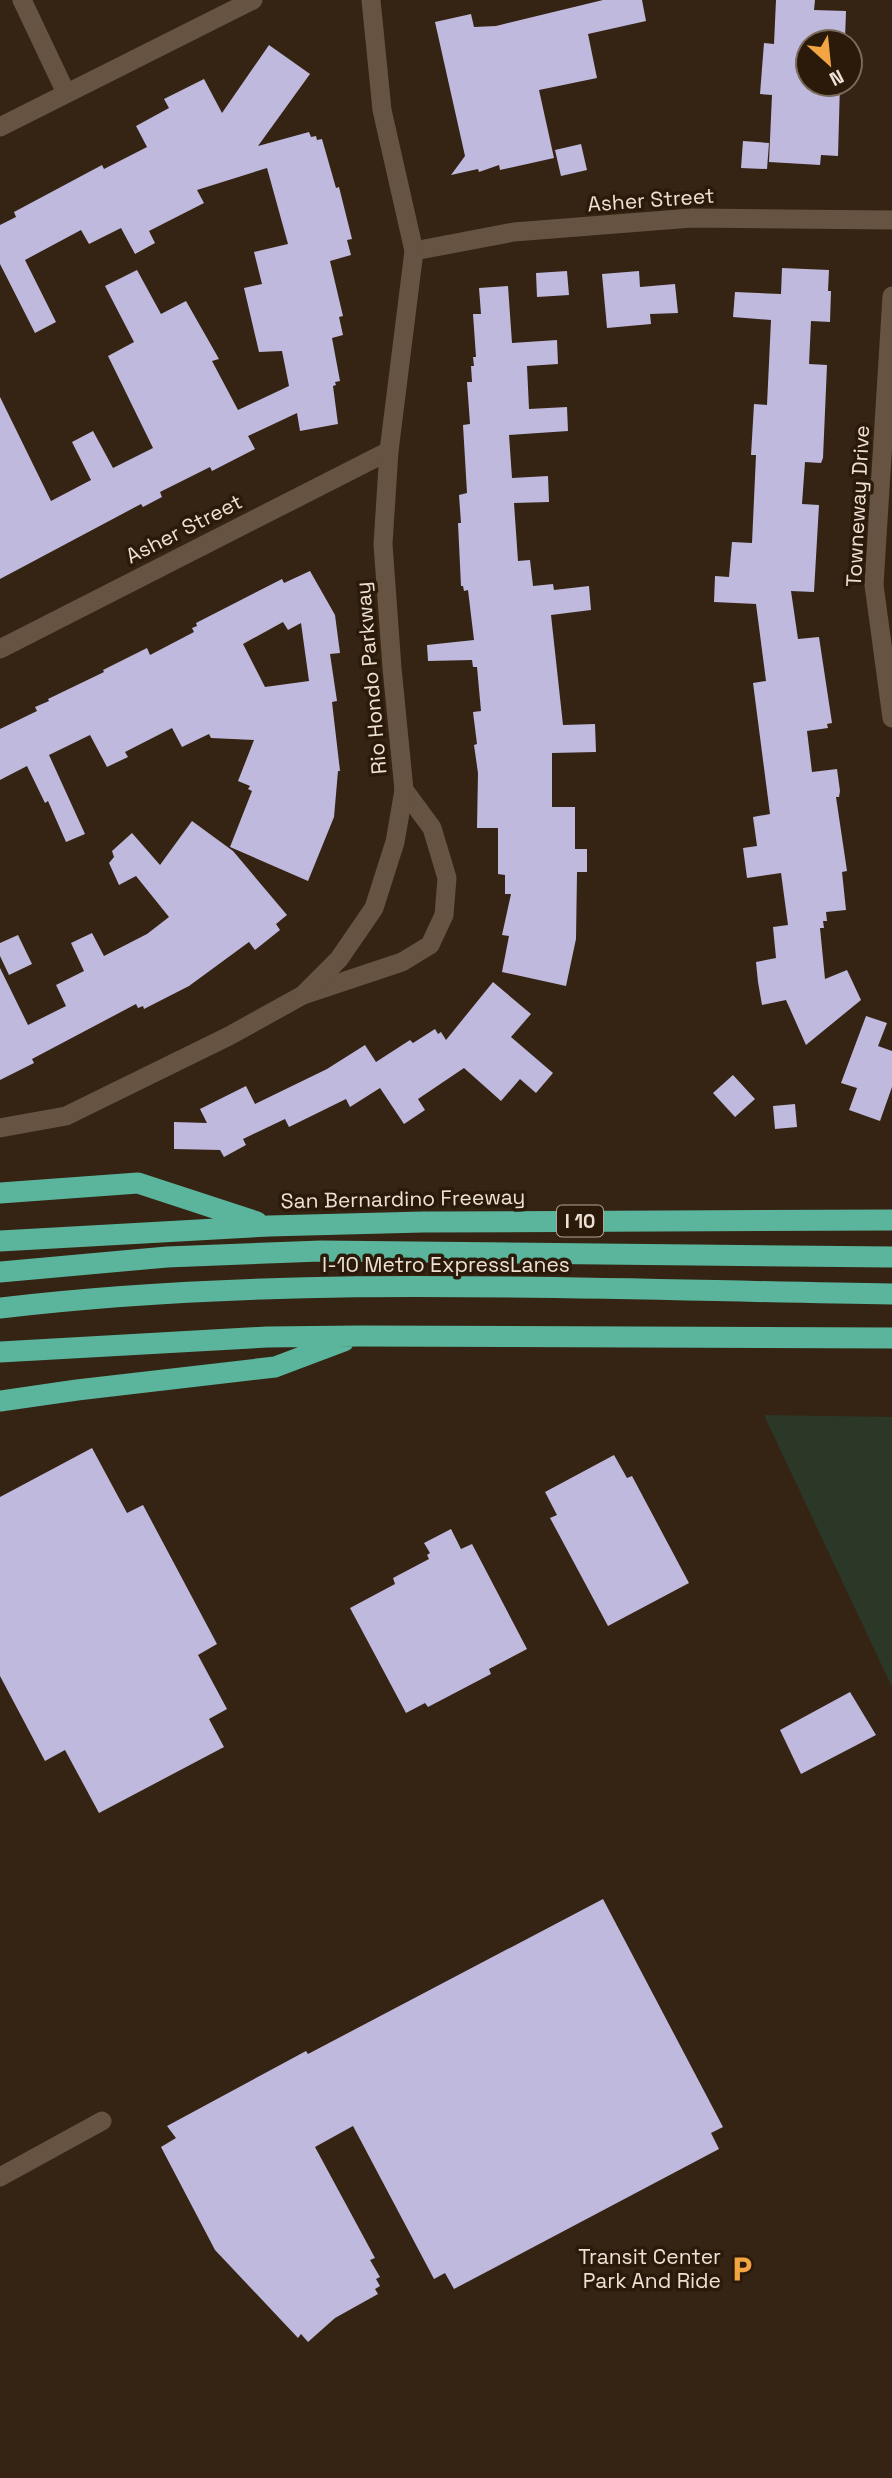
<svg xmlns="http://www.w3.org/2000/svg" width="892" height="2478" font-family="'Space Grotesk',sans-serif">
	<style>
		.green { fill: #2c3827 }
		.building { fill: #bfb9de; fill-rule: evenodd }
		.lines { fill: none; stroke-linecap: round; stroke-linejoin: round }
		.minor { stroke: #675341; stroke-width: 19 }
		.tertiary { stroke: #675341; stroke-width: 19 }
		.motorway { stroke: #5bb59c; stroke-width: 21 }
		.labels { text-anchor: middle; stroke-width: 7; stroke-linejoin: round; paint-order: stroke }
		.shield { fill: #2b1a09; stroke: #b3a598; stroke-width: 2 }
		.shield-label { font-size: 19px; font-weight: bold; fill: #ede1d6 }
		.street-label { font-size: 21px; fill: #ede1d6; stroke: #2b1a09 }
		.poi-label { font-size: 21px; fill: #ede1d6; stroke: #2b1a09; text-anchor: end }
	</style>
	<rect width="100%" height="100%" fill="#352413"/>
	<!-- green -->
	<path class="green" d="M764 1415 892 1417V1687Z"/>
	<!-- building -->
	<path class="building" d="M603 0H642L646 21 588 34 597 78 539 90 554 158 500 170 499 165 479 172 478 169 451 175 465 156 435 22 471 14 474 27 496 26Z
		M776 0H815L814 10 846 11 845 39 808 37V84H840L838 156 821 155 820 165 769 162 772 95 760 94 764 43 774 44Z
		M269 45 310 74 258 146 309 132 311 137 316 136 317 140 322 139 336 188 339 187 352 239 347 240 351 255 330 261 343 316 339 317 343 335 332 338 340 381 335 382 336 385 333 386 338 424 300 431 297 413 248 436 255 449 212 471 210 467 160 492 162 497 143 507 141 504 0 579V397L51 501 91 480 72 442 93 431 113 468 153 448 108 356 134 342 105 286 137 270 161 314 186 301 219 359 212 361 238 410 289 386 282 351 259 352 244 288 262 284 254 252 288 244 267 168 197 190 204 203 149 231 155 243 135 254 121 228 89 244 81 230 25 260 56 322 35 333 0 264V225L16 217 14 212 102 165 104 169 147 147 136 126 169 108 164 99 204 79 222 113Z
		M743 141 769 143 767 169 741 168Z
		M581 144 587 170 561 176 555 150Z
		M782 268 829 270 828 291H831L830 322 811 321 809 364 827 365 823 458 821 463 805 462 802 504 819 505 814 592 791 591 798 639 819 637 832 723 827 724 828 728 807 731 812 772 837 769 840 791 839 797H836L847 871 842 872 846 910 826 912 827 921H823L824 928H820L825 979 847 970 861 1000 806 1045 786 1000 762 1005 758 982 756 962 776 958 773 927 788 925 781 873 747 878 743 848 757 846 753 817 770 814 753 683 766 681 756 604 714 602 715 576 729 577 732 542 752 543 756 455H751L754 404 767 405 771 320 733 317 735 292 781 294Z
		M567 271 569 295 537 297 536 273Z
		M639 271 640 287 675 284 678 313 650 314 651 324 607 328 602 274Z
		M508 286 512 343 557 340 558 364 527 366 529 409 567 407 568 431 509 435 512 478 548 476 549 502 514 503 518 561 530 560 533 586 553 584 554 590 589 586 591 610 551 615 563 725 595 724 596 752 552 753V807H575V849H587V872H577L576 939 566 986 502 972 509 936 502 935 511 894H505V875L498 874V828H477L478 773 474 745 477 744 473 712 481 711 477 667H473L472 660 428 661 427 645 474 640 468 590 464 591 463 586H461L458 523H461L459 495 467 493 463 425 470 424 467 382H472L471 366H474L473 357H476L473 314H481L479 288Z
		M310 571 335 615 340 653 330 654 337 701 332 702 340 771H338L334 817 308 881 230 847 252 791 248 789 250 786 238 781 254 740 211 738 209 734 182 747 172 728 125 752 128 757 107 767 90 735 49 755 85 834 66 842 48 801 45 803 27 766 0 780V729L37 711 35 707 49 701 48 699 104 672 103 670 147 648 150 655 194 632 192 628 197 626 196 623 282 579 284 583ZM283 622 288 630 301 623 309 681 265 687 243 644Z
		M192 821 233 851 287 915 276 924 280 930 255 950 249 942 189 986 144 1009 143 1006 138 1008 136 1004 32 1059 34 1063 0 1080V968L28 1025 66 1006 56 985 84 971 71 943 92 933 104 956 147 934 169 917 136 876 119 885 109 863 114 857 112 851 132 833 160 865Z
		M18 935 32 964 9 975 0 956V943Z
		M493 982 531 1014 511 1037 553 1073 536 1093 520 1079 501 1101 464 1068 418 1099 425 1110 404 1124 380 1088 350 1107 346 1099 289 1127 285 1119 243 1139 246 1145 224 1157 220 1150 174 1149V1122L207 1123 200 1109 246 1086 255 1104 327 1069 365 1045 376 1062 410 1040 413 1043 435 1029 438 1034 441 1032 446 1040Z
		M866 1016 887 1023 878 1046 892 1051V1087L880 1121 849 1110 857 1088 841 1083Z
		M733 1075 755 1099 735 1117 713 1093Z
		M795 1104 797 1127 775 1129 773 1106Z
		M92 1448 127 1513 143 1505 217 1644 198 1655 227 1709 209 1719 224 1747 99 1813 65 1750 45 1761 0 1676V1497Z
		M614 1455 627 1478 632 1476 689 1583 608 1626 550 1518 557 1515 545 1492Z
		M451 1529 461 1549 472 1544 527 1649 489 1669 491 1674 428 1707 425 1703 406 1713 350 1608 395 1584 393 1578 429 1559 427 1555 430 1553 424 1543Z
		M850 1692 876 1735 801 1774 780 1730Z
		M603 1899 723 2127 711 2133 719 2149 454 2289 445 2273 434 2279 353 2126 315 2147 375 2258 370 2260 380 2277 376 2279 380 2286 375 2289 378 2294 335 2318 308 2342 301 2334 298 2338 215 2250 161 2147 176 2138 167 2126 306 2051 308 2054Z"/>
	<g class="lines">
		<!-- minor -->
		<path class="minor" d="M22 0 66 93
			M0 127 253 0
			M414 251 514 232 692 218 892 220
			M892 296 874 585 892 718
			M0 649 389 451
			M303 995 402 962 430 945 444 915 447 878 432 828 404 790
			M0 2177 102 2121"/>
		<!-- tertiary -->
		<path class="tertiary" d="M0 1128 66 1116 229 1036 303 995 339 959 374 908 395 842 404 790 392 668 383 544 389 451 414 251 382 110 371 0"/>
		<!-- motorway -->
		<path class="motorway" d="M0 1193 138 1183 257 1222
			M0 1241 269 1226 423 1222 892 1220
			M0 1272 167 1257 321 1251 892 1257
			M0 1308C293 1273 597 1290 892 1294
			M0 1352 267 1337 359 1336 892 1338
			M0 1401 77 1390 275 1367 344 1341"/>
	</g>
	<!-- icons -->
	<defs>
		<g id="parking-bare" transform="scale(2.1)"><path d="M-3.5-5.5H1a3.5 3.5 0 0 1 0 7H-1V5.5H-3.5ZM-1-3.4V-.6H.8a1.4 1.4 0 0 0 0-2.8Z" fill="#f2a542" stroke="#2b1a09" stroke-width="2.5" paint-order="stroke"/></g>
	</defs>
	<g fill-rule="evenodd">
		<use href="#parking-bare" x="742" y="2269"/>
	</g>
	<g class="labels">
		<!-- shield labels -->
		<rect class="shield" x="557" y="1205.5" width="46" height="31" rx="5"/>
		<g class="shield-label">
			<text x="580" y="1228">I 10</text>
		</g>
		<!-- street labels -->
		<g class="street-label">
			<text transform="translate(651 200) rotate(-4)" y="7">Asher Street</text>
			<text transform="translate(858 506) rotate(-87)" y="7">Towneway Drive</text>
			<text transform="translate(184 529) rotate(-27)" y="7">Asher Street</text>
			<text transform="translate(371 678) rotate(-95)" y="7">Rio Hondo Parkway</text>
			<text transform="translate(403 1199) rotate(-1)" y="7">San Bernardino Freeway</text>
			<text x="446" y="1272">I-10 Metro ExpressLanes</text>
		</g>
		<!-- poi labels -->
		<g class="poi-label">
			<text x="721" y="2264">Transit Center<tspan x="721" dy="24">Park And Ride</tspan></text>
		</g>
	</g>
	<!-- north arrow -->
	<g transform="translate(829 63) rotate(153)"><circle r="33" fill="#2b1a09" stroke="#796a5b" stroke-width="2"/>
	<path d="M0-5L12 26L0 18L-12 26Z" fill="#f2a542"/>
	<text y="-10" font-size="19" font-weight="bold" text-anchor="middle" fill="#ede1d6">N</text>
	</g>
</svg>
